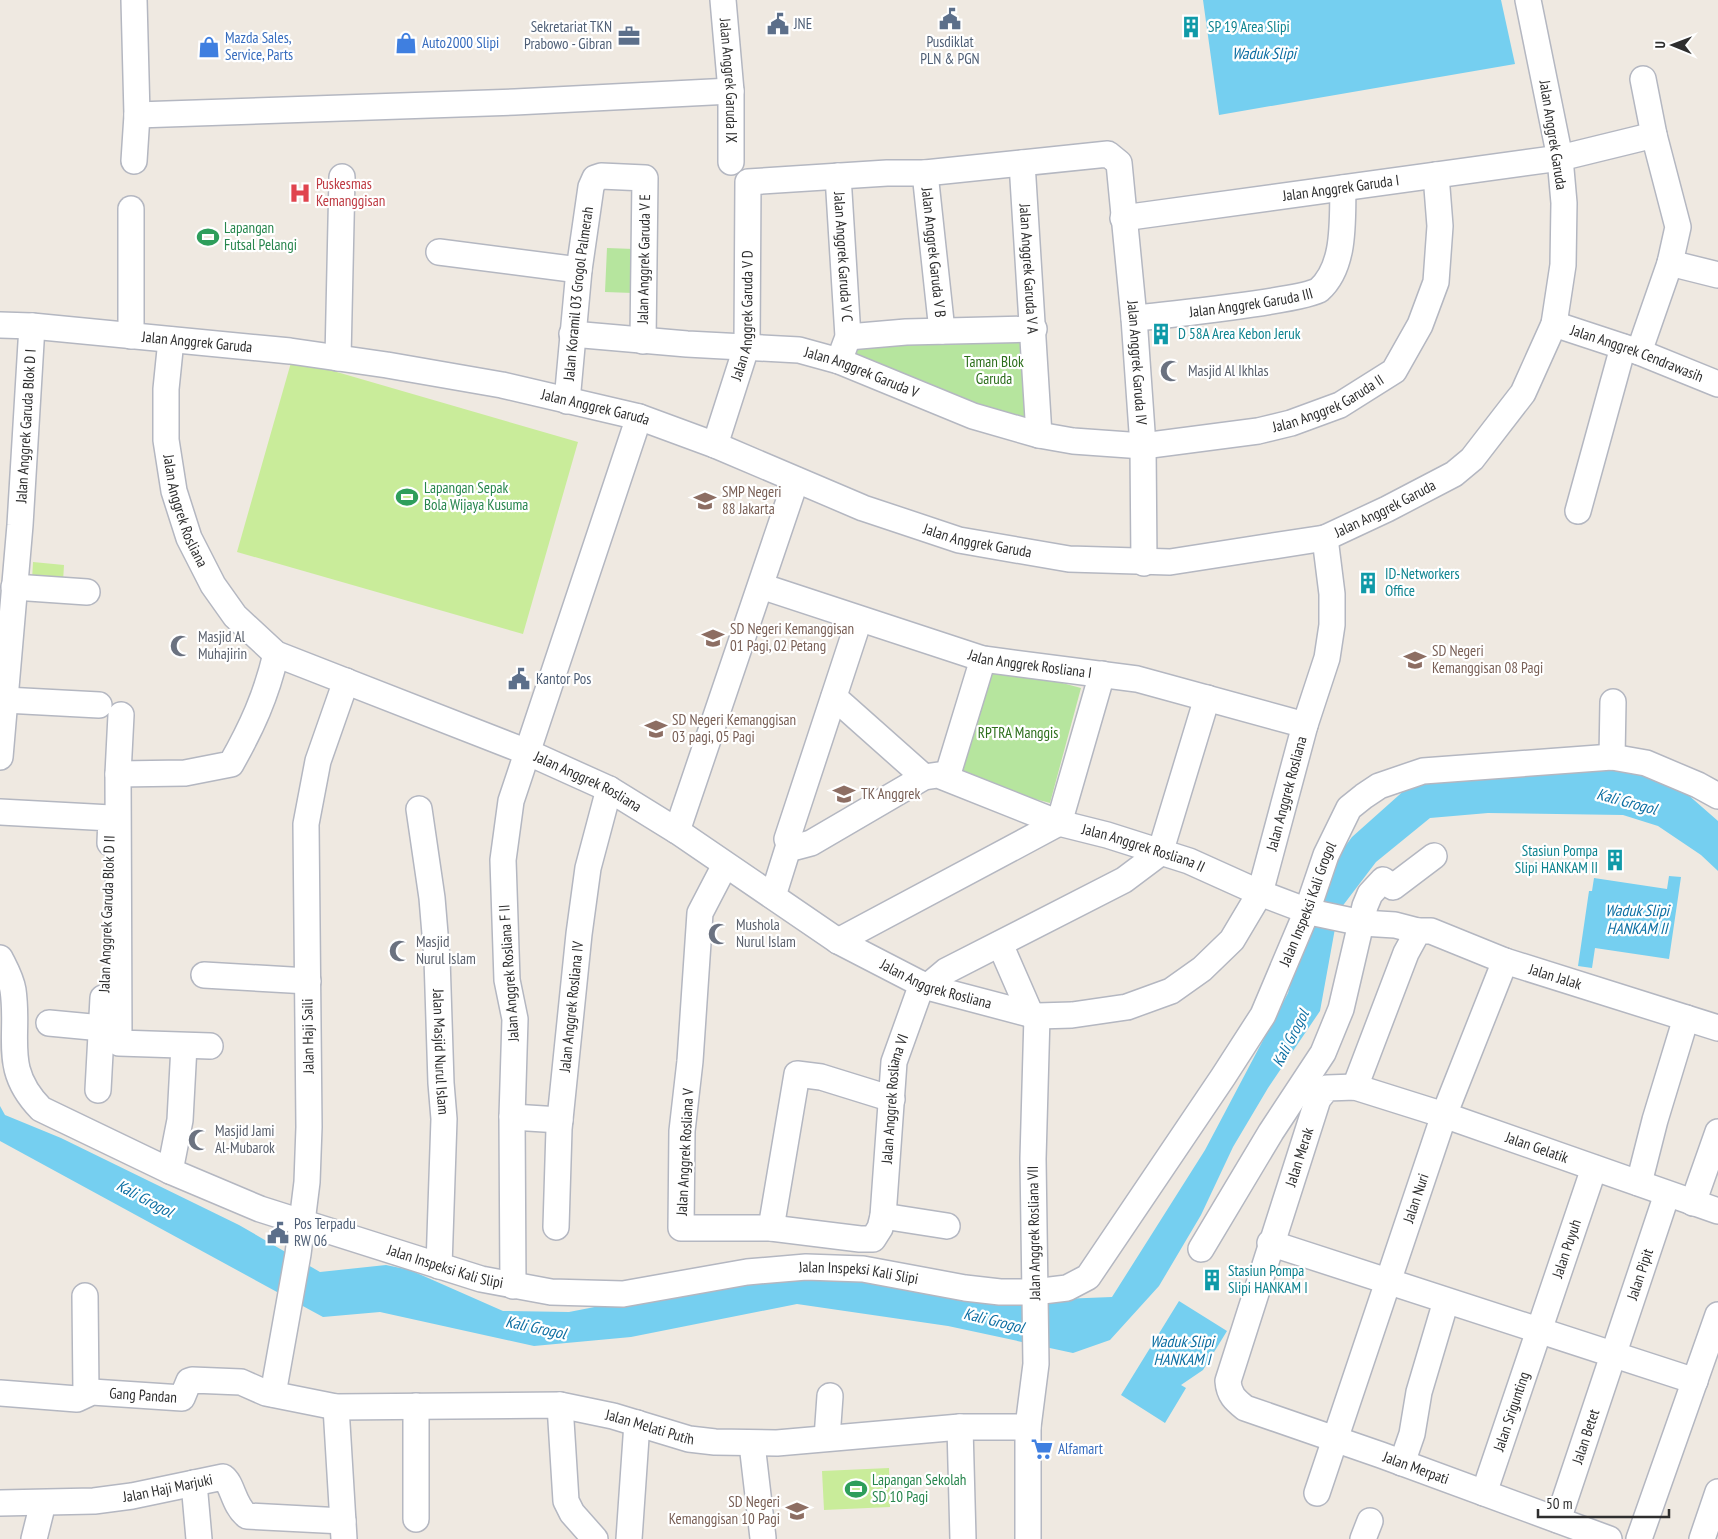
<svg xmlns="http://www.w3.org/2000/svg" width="1718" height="1539" font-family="'PT Sans Narrow',sans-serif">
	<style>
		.green { fill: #b6e59e }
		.pitch { fill: #c9ec9a }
		.water { fill: #75cff0 }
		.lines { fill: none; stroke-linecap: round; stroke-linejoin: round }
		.minor-casing { stroke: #b4b7c1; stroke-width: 28 }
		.minor { stroke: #fff; stroke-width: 25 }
		.labels { text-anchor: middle; stroke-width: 4.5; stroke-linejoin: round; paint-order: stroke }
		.service-label { font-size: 15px; fill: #4e5e75; stroke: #fff; text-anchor: start }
		.culture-label { font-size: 15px; fill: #0d838f; stroke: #fff; text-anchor: start }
		.shop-label { font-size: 15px; fill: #366cbe; stroke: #fff; text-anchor: start }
		.street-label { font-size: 15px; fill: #2e2e2e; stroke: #fff }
		.health-label { font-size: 15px; fill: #be3a42; stroke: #fff; text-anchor: start }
		.leisure-label { font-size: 15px; fill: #27864d; stroke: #fff; text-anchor: start }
		.park-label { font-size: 15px; fill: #2c6e1b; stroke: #fff }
		.worship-label { font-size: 15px; fill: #5b616d; stroke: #fff; text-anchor: start }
		.education-label { font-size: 15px; fill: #785e54; stroke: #fff; text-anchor: start }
		.water-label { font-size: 16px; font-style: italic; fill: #0d6fa3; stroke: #fff }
	</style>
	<rect width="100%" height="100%" fill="#efe9e1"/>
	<!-- green -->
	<path class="green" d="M607 248 634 249 633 293 605 292Z
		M1030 329 1035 426 842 358 851 339Z
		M987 663 1081 688 1050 803 956 778Z"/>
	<!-- pitch -->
	<path class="pitch" d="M292 359 578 442 523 634 237 552Z
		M33 562 64 565 63 582 32 580Z
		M889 1468 890 1507 824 1510 822 1471Z"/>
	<!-- water -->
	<path class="water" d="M1203 0H1501L1515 64 1219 115Z
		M1628 769 1686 793 1718 821V871L1701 855 1658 826 1623 815 1488 813 1430 818 1376 862 1338 912 1320 1011 1268 1088 1233 1147 1201 1215 1159 1286 1110 1340 1073 1353 948 1326 797 1304 631 1337 534 1346 380 1312 323 1317 0 1141V1106L5 1115 61 1138 239 1225 320 1272 386 1265 410 1270 503 1311 569 1312 789 1269 1008 1301 1112 1297 1205 1150 1288 993 1310 913 1323 876 1352 837 1426 771Z
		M1669 876 1681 877 1669 959 1595 948 1592 968 1578 966 1589 891H1592L1594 878 1667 889Z
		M1179 1301 1227 1331 1203 1370 1181 1385 1186 1388 1165 1423 1121 1395Z"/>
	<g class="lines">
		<!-- minor casing -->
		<g class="minor-casing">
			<g id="minor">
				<path d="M134 0 137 115 134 161"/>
				<path id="s1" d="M723 0 731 91V162"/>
				<path d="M137 115 515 102 731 91"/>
				<path id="s2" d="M1022 163 1039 435"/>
				<path id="s3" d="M925 173 942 331"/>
				<path id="s4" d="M838 176 848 337 839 361"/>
				<path id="s5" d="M1123 218 1560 158 1654 135"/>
				<path d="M439 252 579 270"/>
				<path d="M1670 263 1718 275"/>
				<path id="s6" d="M1134 318C1159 316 1307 300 1319 290 1346 266 1342 220 1343 188"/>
				<path id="s7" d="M1554 324 1639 352 1718 384"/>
				<path id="s8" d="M0 325 32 326 290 351 387 365 502 385 639 417 715 445 863 508 959 540 1069 559 1170 562 1325 538 1387 509 1454 474 1472 459 1523 393 1554 324 1563 265 1564 203 1560 158 1528 0"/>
				<path id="s9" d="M572 334 687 344 799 350 839 361 973 416 1039 435 1073 441 1143 446 1258 431 1291 423 1340 405 1394 371 1420 325 1436 282 1440 226 1436 175"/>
				<path d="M131 336V209"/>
				<path d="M848 337 906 332 1034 329"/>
				<path id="s10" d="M171 340 166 389V440L174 491 189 538 213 585 235 616 276 654 527 752 609 789 677 831 838 941 927 987 1037 1016 1072 1015 1127 1007 1171 991 1202 969 1232 940 1260 893 1305 725 1327 658 1332 625V594L1325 538"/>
				<path d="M1639 352 1670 263 1678 227 1654 135 1643 79"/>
				<path d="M338 358 342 177"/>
				<path id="s11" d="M567 401 579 270 591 187 595 178 601 176 645 178 643 341"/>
				<path id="s12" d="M715 445 747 345 748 182 887 173H925L1108 154 1119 163 1134 318 1143 446 1144 563"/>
				<path d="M1578 511 1623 347"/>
				<path id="s13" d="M761 586 983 659 1137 679 1305 725"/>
				<path d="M14 587 87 592"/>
				<path d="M834 697 924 777"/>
				<path d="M5 700 99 705"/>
				<path d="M121 715 118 774 119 1043 210 1046"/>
				<path id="s14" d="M0 757 20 525 32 326"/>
				<path d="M1612 757 1613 702"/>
				<path d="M118 774 185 773 231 764C252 727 266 696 276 654"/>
				<path d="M947 777 983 659"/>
				<path id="s15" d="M419 809 432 898 437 958 441 1083 444 1119 439 1266"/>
				<path d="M0 812 111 818 110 843"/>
				<path d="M677 831 796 480"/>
				<path id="s16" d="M789 845 796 847 811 843 924 777 938 775 1059 823 1107 835 1189 861 1260 893 1310 912 1362 923 1395 925 1418 931"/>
				<path id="s17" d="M725 865 700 913 690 1061 682 1131 681 1228H771L860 1239H873L880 1228 883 1216 894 1062 922 984"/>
				<path d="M773 896 789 845 787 839 859 620"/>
				<path d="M838 941 1059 823 1102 674"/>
				<path d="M1000 944 1031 1015"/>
				<path id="s18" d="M0 958C5 968 11 978 13 990 20 1038 1 1068 41 1109L170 1171 260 1209 481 1279 551 1292 623 1294 747 1272 806 1267 863 1269 965 1288 1000 1292H1034L1067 1288 1088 1277 1223 1077 1263 1015 1307 911 1326 855 1349 808 1364 796 1379 786 1423 771 1612 757 1646 763 1698 785 1718 796"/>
				<path d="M204 975 308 981"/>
				<path d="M927 987 946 971 1124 880 1160 853 1207 698"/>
				<path d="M49 1023 102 1028"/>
				<path id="s19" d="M1355 1087 1406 953 1418 931H1431L1505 961 1718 1028"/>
				<path d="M98 1090 103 998"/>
				<path d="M512 1117 560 1120"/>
				<path d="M170 1171 180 1120 184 1046"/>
				<path d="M1639 1183 1655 1120 1686 1018"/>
				<path d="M1693 1203 1718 1132"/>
				<path d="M883 1216 947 1226"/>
				<path id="s20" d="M556 1227 559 1129 579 934 588 868 609 789"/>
				<path d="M771 1228 797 1074 821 1077 892 1099"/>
				<path d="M1270 1243 1695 1381"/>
				<path d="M1201 1249 1271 1132 1323 1053 1341 1009 1365 906 1370 894 1383 880 1393 887 1434 856"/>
				<path d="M513 1286 512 1117 515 1019 507 980 503 860 511 801 639 417"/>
				<path d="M85 1296 86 1393"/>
				<path id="s21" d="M0 1393 77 1399 92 1392 182 1398 189 1381 192 1380 241 1382 266 1393 336 1407 560 1405 613 1416 689 1439 715 1442 777 1443 960 1427H1028"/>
				<path d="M273 1394 298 1254 307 1182 309 1127 306 824 318 761 346 681"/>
				<path d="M560 1405 566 1501 572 1513 595 1539"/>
				<path d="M336 1407 344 1539"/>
				<path d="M960 1427 963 1539"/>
				<path d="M827 1438 830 1396"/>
				<path d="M752 1444 763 1538"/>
				<path d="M1402 1463 1412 1434 1419 1392 1446 1301"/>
				<path d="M194 1483 199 1539"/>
				<path id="s22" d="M1317 1493 1444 1115 1505 961"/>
				<path id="s23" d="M1484 1493 1594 1168"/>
				<path id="s24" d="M0 1503 94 1501 132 1496 223 1477C233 1484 233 1505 247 1516L343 1521"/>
				<path d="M416 1519V1406"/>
				<path id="s25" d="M1558 1520 1667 1194"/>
				<path d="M34 1539 43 1503"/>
				<path d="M629 1539 637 1423"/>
				<path d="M1028 1539V1427L1036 1364 1033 1159 1037 1016"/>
				<path d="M1363 1539 1370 1521"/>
				<path id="s26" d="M1609 1539 1381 1455 1245 1408C1235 1400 1229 1395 1228 1381L1318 1099 1327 1088 1355 1087 1444 1115 1718 1211"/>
				<path d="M1639 1539 1718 1315"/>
				<path d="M1702 1539 1718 1492"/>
			</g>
		</g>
		<!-- minor -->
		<use href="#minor" class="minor"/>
	</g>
	<!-- icons -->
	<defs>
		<g id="civic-bare" transform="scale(1.725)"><path d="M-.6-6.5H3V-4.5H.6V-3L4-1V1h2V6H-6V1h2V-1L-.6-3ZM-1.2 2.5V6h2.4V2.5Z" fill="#5c6f8a" stroke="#fff" stroke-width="2.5" paint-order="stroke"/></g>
		<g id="building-bare" transform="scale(1.725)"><path d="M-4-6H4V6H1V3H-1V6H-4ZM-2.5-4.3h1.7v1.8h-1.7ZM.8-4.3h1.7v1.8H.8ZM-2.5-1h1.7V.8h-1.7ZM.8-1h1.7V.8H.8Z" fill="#0f9aa8" stroke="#fff" stroke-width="2.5" paint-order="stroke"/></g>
		<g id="office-bare" transform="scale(1.725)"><path d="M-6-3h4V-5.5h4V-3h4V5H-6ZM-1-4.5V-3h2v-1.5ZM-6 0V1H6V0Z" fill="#5c6f8a" stroke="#fff" stroke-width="2.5" paint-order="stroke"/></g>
		<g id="shop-bare" transform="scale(1.725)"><path d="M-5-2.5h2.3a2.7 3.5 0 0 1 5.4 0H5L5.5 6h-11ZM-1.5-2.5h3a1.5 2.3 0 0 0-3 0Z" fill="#3f7fe0" stroke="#fff" stroke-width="2.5" paint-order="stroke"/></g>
		<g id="hospital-bare" transform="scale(1.725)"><path d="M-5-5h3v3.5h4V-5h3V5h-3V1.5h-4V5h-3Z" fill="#e0444e" stroke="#fff" stroke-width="2.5" paint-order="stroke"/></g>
		<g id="stadium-bare" transform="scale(1.725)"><path d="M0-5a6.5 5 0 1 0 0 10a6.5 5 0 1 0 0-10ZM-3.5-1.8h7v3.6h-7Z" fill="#2e9e5b" stroke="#fff" stroke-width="2.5" paint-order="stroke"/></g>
		<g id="mosque-bare" transform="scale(1.725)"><path d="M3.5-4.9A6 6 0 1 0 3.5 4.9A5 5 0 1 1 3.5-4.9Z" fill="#6b7280" stroke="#fff" stroke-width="2.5" paint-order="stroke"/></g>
		<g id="school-bare" transform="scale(1.725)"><path d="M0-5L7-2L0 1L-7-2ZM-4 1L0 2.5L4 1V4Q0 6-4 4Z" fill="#8d6e63" stroke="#fff" stroke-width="2.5" paint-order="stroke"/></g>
		<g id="supermarket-bare" transform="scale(1.725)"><path d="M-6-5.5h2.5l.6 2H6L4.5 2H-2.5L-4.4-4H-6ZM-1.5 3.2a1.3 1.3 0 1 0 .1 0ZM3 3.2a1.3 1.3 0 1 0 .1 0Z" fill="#3f7fe0" stroke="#fff" stroke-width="2.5" paint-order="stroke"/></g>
	</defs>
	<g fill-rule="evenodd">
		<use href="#civic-bare" x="950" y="19"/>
		<use href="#civic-bare" x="778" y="24"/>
		<use href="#building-bare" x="1191" y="27"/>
		<use href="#office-bare" x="629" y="36"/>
		<use href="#shop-bare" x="406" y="43"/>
		<use href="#shop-bare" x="209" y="47"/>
		<use href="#hospital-bare" x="300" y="193"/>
		<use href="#stadium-bare" x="208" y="237"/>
		<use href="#building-bare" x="1161" y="334"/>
		<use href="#mosque-bare" x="1171" y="371"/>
		<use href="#stadium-bare" x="407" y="497"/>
		<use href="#school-bare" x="705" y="501"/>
		<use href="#building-bare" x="1368" y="583"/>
		<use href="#school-bare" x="713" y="638"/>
		<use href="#mosque-bare" x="181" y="646"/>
		<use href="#school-bare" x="1415" y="660"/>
		<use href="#civic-bare" x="519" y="679"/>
		<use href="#school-bare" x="656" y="729"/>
		<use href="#school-bare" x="844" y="794"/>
		<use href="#building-bare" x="1615" y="860"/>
		<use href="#mosque-bare" x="719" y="934"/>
		<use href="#mosque-bare" x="400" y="951"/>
		<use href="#mosque-bare" x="199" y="1140"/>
		<use href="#civic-bare" x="278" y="1233"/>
		<use href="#building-bare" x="1212" y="1280"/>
		<use href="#supermarket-bare" x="1042" y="1449"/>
		<use href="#stadium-bare" x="856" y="1489"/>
		<use href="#school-bare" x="797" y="1511"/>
	</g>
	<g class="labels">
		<!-- service labels -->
		<g class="service-label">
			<text x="794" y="29">JNE</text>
			<text x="612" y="32" text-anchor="end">Sekretariat TKN<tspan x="612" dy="17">Prabowo - Gibran</tspan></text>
			<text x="950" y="47" text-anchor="middle">Pusdiklat<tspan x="950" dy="17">PLN &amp; PGN</tspan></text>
			<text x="536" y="684">Kantor Pos</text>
			<text x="294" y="1229">Pos Terpadu<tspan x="294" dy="17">RW 06</tspan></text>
		</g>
		<!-- culture labels -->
		<g class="culture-label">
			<text x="1208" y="32">SP 19 Area Slipi</text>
			<text x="1178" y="339">D 58A Area Kebon Jeruk</text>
			<text x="1385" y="579">ID-Networkers<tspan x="1385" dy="17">Office</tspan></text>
			<text x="1598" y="856" text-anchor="end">Stasiun Pompa<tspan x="1598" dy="17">Slipi HANKAM II</tspan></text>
			<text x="1228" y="1276">Stasiun Pompa<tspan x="1228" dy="17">Slipi HANKAM I</tspan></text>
		</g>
		<!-- shop labels -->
		<g class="shop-label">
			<text x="225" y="43">Mazda Sales,<tspan x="225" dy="17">Service, Parts</tspan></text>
			<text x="422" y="48">Auto2000 Slipi</text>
			<text x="1058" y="1454">Alfamart</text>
		</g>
		<!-- street labels -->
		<g class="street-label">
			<text dy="5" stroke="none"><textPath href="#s1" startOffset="81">Jalan Anggrek Garuda IX</textPath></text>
			<text transform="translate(1553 135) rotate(81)" y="5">Jalan Anggrek Garuda</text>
			<text dy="5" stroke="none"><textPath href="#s5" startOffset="220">Jalan Anggrek Garuda I</textPath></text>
			<text dy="5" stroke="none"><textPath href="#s3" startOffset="80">Jalan Anggrek Garuda V B</textPath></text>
			<text dy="5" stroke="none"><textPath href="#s4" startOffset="81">Jalan Anggrek Garuda V C</textPath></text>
			<text transform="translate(644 259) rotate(-89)" y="5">Jalan Anggrek Garuda V E</text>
			<text dy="5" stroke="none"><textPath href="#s2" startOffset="106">Jalan Anggrek Garuda V A</textPath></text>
			<text dy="5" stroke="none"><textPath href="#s11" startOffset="108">Jalan Koramil 03 Grogol Palmerah</textPath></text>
			<text dy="5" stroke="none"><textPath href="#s6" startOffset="118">Jalan Anggrek Garuda III</textPath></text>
			<text dy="5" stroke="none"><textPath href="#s12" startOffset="134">Jalan Anggrek Garuda V D</textPath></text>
			<text dy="5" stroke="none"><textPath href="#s8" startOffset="198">Jalan Anggrek Garuda</textPath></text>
			<text dy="5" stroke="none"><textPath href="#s7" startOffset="88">Jalan Anggrek Cendrawasih</textPath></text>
			<text dy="5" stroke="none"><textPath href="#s12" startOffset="844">Jalan Anggrek Garuda IV</textPath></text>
			<text dy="5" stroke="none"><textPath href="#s9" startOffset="294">Jalan Anggrek Garuda V</textPath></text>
			<text dy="5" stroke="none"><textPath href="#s9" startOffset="779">Jalan Anggrek Garuda II</textPath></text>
			<text dy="5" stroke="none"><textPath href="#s8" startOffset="602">Jalan Anggrek Garuda</textPath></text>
			<text dy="5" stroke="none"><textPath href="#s14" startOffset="332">Jalan Anggrek Garuda Blok D I</textPath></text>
			<text dy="5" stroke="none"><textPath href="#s8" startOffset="1426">Jalan Anggrek Garuda</textPath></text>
			<text dy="5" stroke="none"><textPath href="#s10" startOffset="174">Jalan Anggrek Rosliana</textPath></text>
			<text dy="5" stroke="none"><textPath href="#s8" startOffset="1008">Jalan Anggrek Garuda</textPath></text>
			<text dy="5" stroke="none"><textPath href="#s13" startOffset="281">Jalan Anggrek Rosliana I</textPath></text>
			<text dy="5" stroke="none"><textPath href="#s10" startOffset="685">Jalan Anggrek Rosliana</textPath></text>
			<text dy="5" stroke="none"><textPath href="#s10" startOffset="1571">Jalan Anggrek Rosliana</textPath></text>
			<text dy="5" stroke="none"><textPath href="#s16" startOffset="386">Jalan Anggrek Rosliana II</textPath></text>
			<text dy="5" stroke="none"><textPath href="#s18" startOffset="1684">Jalan Inspeksi Kali Grogol</textPath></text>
			<text transform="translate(107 914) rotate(-88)" y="5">Jalan Anggrek Garuda Blok D II</text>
			<text transform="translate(509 973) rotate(-94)" y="5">Jalan Anggrek Rosliana F II</text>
			<text dy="5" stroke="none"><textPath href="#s19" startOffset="314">Jalan Jalak</textPath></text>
			<text dy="5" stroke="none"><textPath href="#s10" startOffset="1090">Jalan Anggrek Rosliana</textPath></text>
			<text dy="5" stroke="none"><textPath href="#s20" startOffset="221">Jalan Anggrek Rosliana IV</textPath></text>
			<text transform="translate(308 1036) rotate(-91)" y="5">Jalan Haji Saili</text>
			<text dy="5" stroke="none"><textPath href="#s15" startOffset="244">Jalan Masjid Nurul Islam</textPath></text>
			<text dy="5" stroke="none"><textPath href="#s17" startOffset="706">Jalan Anggrek Rosliana VI</textPath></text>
			<text dy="5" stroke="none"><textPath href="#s26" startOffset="950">Jalan Gelatik</textPath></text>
			<text transform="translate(685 1152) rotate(-87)" y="5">Jalan Anggrek Rosliana V</text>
			<text dy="5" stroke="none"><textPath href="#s26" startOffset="655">Jalan Merak</textPath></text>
			<text dy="5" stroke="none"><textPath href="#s22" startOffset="311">Jalan Nuri</textPath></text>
			<text transform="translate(1034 1233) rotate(-91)" y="5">Jalan Anggrek Rosliana VII</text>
			<text dy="5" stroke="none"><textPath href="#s23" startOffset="258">Jalan Puyuh</textPath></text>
			<text dy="5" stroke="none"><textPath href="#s18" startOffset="596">Jalan Inspeksi Kali Slipi</textPath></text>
			<text dy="5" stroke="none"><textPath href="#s18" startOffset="1015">Jalan Inspeksi Kali Slipi</textPath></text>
			<text dy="5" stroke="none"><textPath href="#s25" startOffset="259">Jalan Pipit</textPath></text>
			<text dy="5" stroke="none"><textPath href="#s21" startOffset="145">Gang Pandan</textPath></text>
			<text dy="5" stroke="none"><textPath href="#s23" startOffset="86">Jalan Srigunting</textPath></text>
			<text dy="5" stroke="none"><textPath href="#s21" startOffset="670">Jalan Melati Putih</textPath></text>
			<text dy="5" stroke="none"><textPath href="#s25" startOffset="88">Jalan Betet</textPath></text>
			<text transform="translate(1416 1468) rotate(20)" y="5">Jalan Merpati</text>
			<text dy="5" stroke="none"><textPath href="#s24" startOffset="169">Jalan Haji Marjuki</textPath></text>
		</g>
		<!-- health labels -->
		<g class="health-label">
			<text x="316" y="189">Puskesmas<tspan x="316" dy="17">Kemanggisan</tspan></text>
		</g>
		<!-- leisure labels -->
		<g class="leisure-label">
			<text x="224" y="233">Lapangan<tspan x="224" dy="17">Futsal Pelangi</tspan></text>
			<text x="424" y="493">Lapangan Sepak<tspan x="424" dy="17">Bola Wijaya Kusuma</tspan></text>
			<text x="872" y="1485">Lapangan Sekolah<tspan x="872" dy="17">SD 10 Pagi</tspan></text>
		</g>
		<!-- park labels -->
		<g class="park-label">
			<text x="994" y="367">Taman Blok<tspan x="994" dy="17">Garuda</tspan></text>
			<text x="1018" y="738">RPTRA Manggis</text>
		</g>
		<!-- worship labels -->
		<g class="worship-label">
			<text x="1188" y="376">Masjid Al Ikhlas</text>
			<text x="198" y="642">Masjid Al<tspan x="198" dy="17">Muhajirin</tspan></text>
			<text x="736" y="930">Mushola<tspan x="736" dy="17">Nurul Islam</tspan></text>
			<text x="416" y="947">Masjid<tspan x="416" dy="17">Nurul Islam</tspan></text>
			<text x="215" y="1136">Masjid Jami<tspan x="215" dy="17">Al-Mubarok</tspan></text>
		</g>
		<!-- education labels -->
		<g class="education-label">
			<text x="722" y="497">SMP Negeri<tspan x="722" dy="17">88 Jakarta</tspan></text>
			<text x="730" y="634">SD Negeri Kemanggisan<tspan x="730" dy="17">01 Pagi, 02 Petang</tspan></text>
			<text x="1432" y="656">SD Negeri<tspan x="1432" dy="17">Kemanggisan 08 Pagi</tspan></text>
			<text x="672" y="725">SD Negeri Kemanggisan<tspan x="672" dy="17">03 pagi, 05 Pagi</tspan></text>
			<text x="861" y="799">TK Anggrek</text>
			<text x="780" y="1507" text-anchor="end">SD Negeri<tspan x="780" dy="17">Kemanggisan 10 Pagi</tspan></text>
		</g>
		<!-- water labels -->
		<g class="water-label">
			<text x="1264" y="59">Waduk Slipi</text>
			<text transform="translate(1627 801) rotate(15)" y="6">Kali Grogol</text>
			<text x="1637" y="916">Waduk Slipi<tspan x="1637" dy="18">HANKAM II</tspan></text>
			<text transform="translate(1290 1038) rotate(-63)" y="6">Kali Grogol</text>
			<text transform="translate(145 1198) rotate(28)" y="6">Kali Grogol</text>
			<text transform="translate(994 1320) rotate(14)" y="6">Kali Grogol</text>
			<text transform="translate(536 1327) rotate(12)" y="6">Kali Grogol</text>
			<text x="1182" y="1347">Waduk Slipi<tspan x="1182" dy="18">HANKAM I</tspan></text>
		</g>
	</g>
	<!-- north arrow -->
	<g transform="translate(1673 45) rotate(271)" stroke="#ffffff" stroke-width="4" paint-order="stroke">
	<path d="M0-4L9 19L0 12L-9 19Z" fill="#2e2e2e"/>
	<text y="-8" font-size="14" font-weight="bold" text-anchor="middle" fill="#2e2e2e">U</text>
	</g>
	<!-- scale -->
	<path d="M1538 1509v8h131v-8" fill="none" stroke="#2e2e2e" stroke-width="2.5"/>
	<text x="1546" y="1509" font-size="15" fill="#2e2e2e" stroke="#ffffff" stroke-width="4" paint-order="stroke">50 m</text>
</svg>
